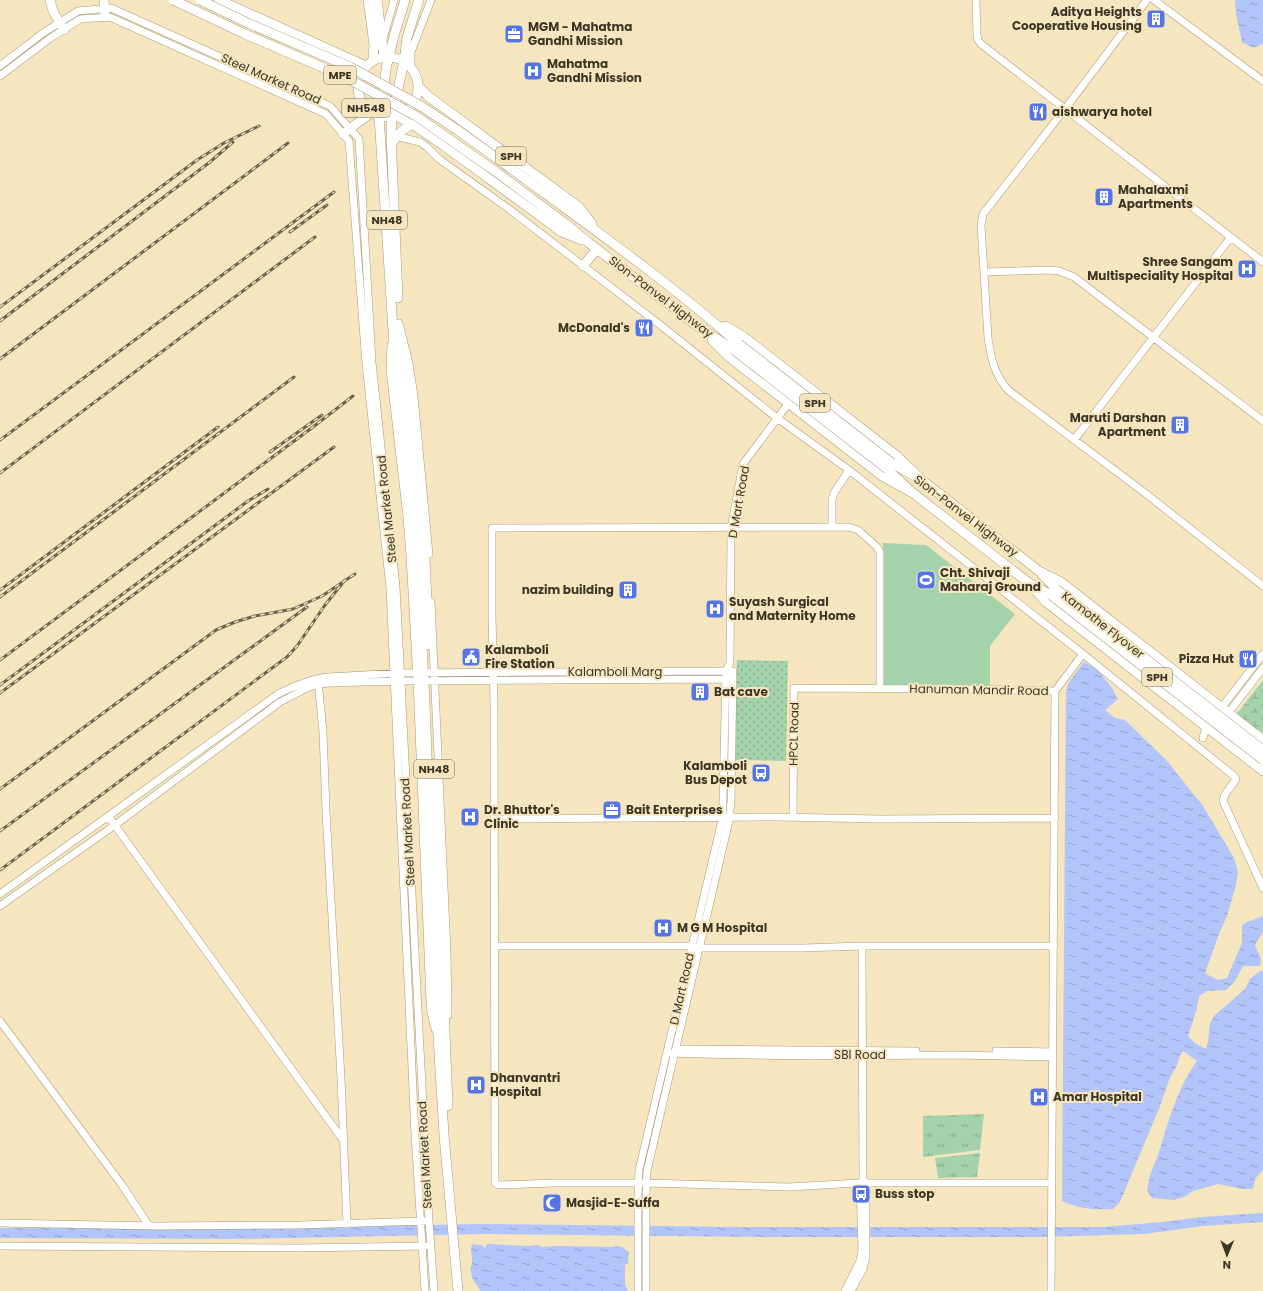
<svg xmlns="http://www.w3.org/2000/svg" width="1263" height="1291" font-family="Poppins,sans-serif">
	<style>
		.grass { fill: url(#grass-tufts) }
		.wetland { fill: url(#wetland-marsh) }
		.park { fill: url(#park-dots) }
		.pitch { fill: #a4d3ab }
		.water { fill: url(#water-ripples) }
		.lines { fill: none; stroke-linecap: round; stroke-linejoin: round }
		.secondary-casing { stroke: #aa9b76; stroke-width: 8 }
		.highway-casing { stroke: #aa9b76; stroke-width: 10 }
		.secondary { stroke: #fff; stroke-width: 7 }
		.highway { stroke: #fff; stroke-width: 9 }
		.rail-casing { stroke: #6c634e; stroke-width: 3 }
		.rail { stroke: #f6e6bf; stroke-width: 1.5; stroke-dasharray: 4.5; stroke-linecap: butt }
		.highway-bridge-casing { stroke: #aa9b76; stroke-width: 10; stroke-linecap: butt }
		.highway-bridge { stroke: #fff; stroke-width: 9 }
		.labels { text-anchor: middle; stroke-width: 4; stroke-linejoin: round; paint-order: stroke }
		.shield { fill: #f6e6bf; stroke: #746b55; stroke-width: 1 }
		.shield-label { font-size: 11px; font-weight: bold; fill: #3c3627 }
		.poi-label { font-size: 12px; font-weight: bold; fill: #3c3627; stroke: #f6e6bf; text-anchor: start }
		.street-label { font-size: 12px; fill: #3c3627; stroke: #f6e6bf }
	</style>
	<defs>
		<pattern id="grass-tufts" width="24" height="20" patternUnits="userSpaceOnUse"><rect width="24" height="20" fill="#a4d3ab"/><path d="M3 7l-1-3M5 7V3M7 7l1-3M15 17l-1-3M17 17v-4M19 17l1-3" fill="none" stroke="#87ac8b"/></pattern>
		<pattern id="wetland-marsh" width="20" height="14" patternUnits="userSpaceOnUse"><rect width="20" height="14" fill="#a4d3ab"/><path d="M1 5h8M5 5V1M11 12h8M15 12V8" fill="none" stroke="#87ac8b"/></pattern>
		<pattern id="park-dots" width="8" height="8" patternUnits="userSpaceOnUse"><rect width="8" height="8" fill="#a4d3ab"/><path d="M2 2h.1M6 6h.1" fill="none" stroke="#87ac8b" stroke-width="1.8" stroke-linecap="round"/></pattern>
		<pattern id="water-ripples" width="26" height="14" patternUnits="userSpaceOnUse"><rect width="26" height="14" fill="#b1c5fa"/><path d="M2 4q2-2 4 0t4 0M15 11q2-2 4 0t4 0" fill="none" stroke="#91a1ca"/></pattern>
	</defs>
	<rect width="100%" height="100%" fill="#f6e6bf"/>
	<!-- grass -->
	<path class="grass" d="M984 1114 980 1150 923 1157V1116Z
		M980 1153 977 1177 938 1178 935 1158Z"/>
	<!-- wetland -->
	<path class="wetland" d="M1263 680V733L1236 715Z"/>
	<!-- park -->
	<path class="park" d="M737 660 788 661 786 761 735 760Z"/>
	<!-- pitch -->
	<path class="pitch" d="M883 543 926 545 1015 614 990 646V686L882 685Z"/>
	<!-- water -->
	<path class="water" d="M1235 0H1263V44L1253 48 1242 42 1236 14Z
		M1084 662 1097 669 1112 688 1118 699 1105 710 1115 718 1125 720 1167 761 1203 806 1234 858 1238 872 1236 885 1227 916 1220 931 1205 973 1210 976 1218 980 1227 978 1242 943V925L1247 922 1263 916V932L1255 945 1261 959 1260 966H1243L1235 981 1226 990 1207 991 1199 996 1197 1008 1188 1036 1195 1043 1206 1049 1208 1041 1210 1023 1214 1016 1245 989 1250 979 1260 971H1263V1170L1255 1179 1253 1189H1243L1218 1184 1193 1191 1186 1196 1174 1200 1152 1198 1147 1191C1148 1187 1148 1183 1149 1179 1151 1171 1155 1163 1158 1155 1168 1124 1177 1088 1197 1061L1183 1051 1180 1056 1177 1065 1169 1080 1160 1106 1120 1202 1113 1209C1093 1210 1080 1209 1062 1201L1066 690 1069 682Z
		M1263 1213V1222L1203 1226 1144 1234 1041 1237H762L485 1234 241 1239 0 1238V1228H240L484 1224 744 1227H1103L1163 1222 1202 1217Z
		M472 1244 482 1245 485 1248 487 1244 528 1246 538 1245 542 1247 556 1246 613 1247C619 1244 624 1249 629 1252L628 1263 625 1265V1284L628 1291H480L478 1286 473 1280 470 1269C475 1261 469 1253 472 1244Z"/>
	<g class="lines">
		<!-- secondary casing -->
		<g class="secondary-casing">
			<path id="secondary" d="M976 0 977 35 978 40 981 44 1263 262
				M1147 0 1065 109 983 214 981 225 988 338C991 358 994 374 1008 390L1145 493 1263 586
				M1154 0 1263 81
				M383 39 394 0
				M0 66 43 33 78 11 111 8 330 106 359 139 372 362 396 587 429 1221 434 1291
				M411 68V52L431 0
				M0 76 49 39 80 19 110 17 326 114 349 141 366 364 390 588 415 1134 425 1291
				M395 136 420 142 427 147 439 159 509 209 659 324 777 418 849 470 1083 654 1234 776 1236 779C1232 787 1224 792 1223 801L1263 888
				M984 272 1050 270 1059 271 1074 277 1263 421
				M399 323 409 363 414 396 429 554
				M391 345 390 370 407 517 410 555 417 680 430 1001 431 1013 435 1029
				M1074 440 1231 237
				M832 527V500L834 493 849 470
				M431 602 447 952 448 1015
				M318 680 323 732 326 811 341 1078 347 1224
				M880 688V552L877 547 858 530 848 527 492 528V615L494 704 495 1183 498 1185 554 1183H646L788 1187 860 1183H1052
				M1055 691 1083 654
				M1219 711 1263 654
				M1226 716 1263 668
				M1203 738 1206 727 1209 723
				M108 816 343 1140
				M793 817 794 688 965 689 1055 691
				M494 819 777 817 879 819 1055 818
				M0 894 278 694C294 686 310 679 328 677L400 673 733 671
				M0 906 115 825 280 702 307 688 319 684 329 683 400 681 733 679
				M495 946H692L700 948H803L862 946H1054
				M0 1021 122 1185 149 1226
				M682 1049 916 1051
				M996 1051 1053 1052
				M671 1053 699 1054 807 1056 954 1055 1053 1057
				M0 1223 158 1226 300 1225 425 1221
				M0 1246 300 1248 425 1246
				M638 1291V1195L639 1170 722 820 723 801 726 671 730 663 731 528 743 464 791 400
				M646 1291V1195L647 1171 729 821 731 801 733 675
				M845 1291 860 1261 862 1250 860 1183 863 1179 862 946
				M851 1291 863 1269 866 1257V1183L864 1180
				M1051 1291 1055 691"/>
		</g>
		<!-- highway casing -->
		<g class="highway-casing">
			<path id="highway" d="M50 0 53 11 64 30
				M104 0 105 17
				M219 0 366 66
				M368 0 374 44 373 61
				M377 0 384 57
				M405 0 394 36 387 64 379 116 395 361 417 546 425 704 438 1036 444 1135 458 1291
				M358 87a30 30 0 1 1 60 0a30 30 0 1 1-60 0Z
				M418 86 428 96 579 207 592 224
				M396 116 412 124 443 145 562 232 582 240
				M343 134 372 112
				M392 143C397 134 403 129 412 124
				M502 162C582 221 664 278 739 344
				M495 171 566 224 589 243 696 325 734 350
				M583 266 597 249
				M398 298 391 135 392 117 404 61 407 38 414 15 419 0
				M725 326 744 337 897 456 923 481
				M400 335 425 558 429 645
				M712 340 729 357 882 476 913 493
				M892 463 923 481 1039 571 1056 589
				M887 469 913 493 1029 583 1051 595
				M1039 571 1061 582 1263 740
				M1029 583 1046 602 1263 771
				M434 763 448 1106"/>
		</g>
		<!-- secondary -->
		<use href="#secondary" class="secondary"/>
		<!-- highway -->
		<use href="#highway" class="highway"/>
		<!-- rail casing -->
		<g class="rail-casing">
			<path id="rail" d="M290 232 327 205
				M0 307 197 160 224 143 259 126
				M0 321 210 162 233 142
				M0 359 288 143
				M0 440 334 192
				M270 452 322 415
				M0 473 315 237
				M0 590 218 427
				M0 597 294 377
				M0 660 313 427 353 396
				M0 685 248 501 268 489
				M0 693 334 447
				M0 789 216 630 235 622 255 616 293 609 322 596 355 574
				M0 831 307 607
				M0 870 287 657 297 646 325 605 345 580"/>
		</g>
		<!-- rail -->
		<use href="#rail" class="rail"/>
		<!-- highway-bridge casing -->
		<g class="highway-bridge-casing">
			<path id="highway-bridge" d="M173 0 245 34 345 77 416 116 495 171
				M200 0 250 24 350 67 421 106 456 129 502 162
				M739 344 892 463
				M734 350 887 469
				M1056 589 1263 750
				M1051 595 1263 760"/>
		</g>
		<!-- highway-bridge -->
		<use href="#highway-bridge" class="highway-bridge"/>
	</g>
	<!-- icons -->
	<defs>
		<g id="building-square" transform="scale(1)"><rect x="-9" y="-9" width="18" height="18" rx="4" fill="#5475ea" stroke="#f6e6bf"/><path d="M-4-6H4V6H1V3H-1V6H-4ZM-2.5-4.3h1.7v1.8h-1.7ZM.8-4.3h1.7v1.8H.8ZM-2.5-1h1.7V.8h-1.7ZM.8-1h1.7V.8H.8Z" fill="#fff"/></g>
		<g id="office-square" transform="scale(1)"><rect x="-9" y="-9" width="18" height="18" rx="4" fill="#5475ea" stroke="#f6e6bf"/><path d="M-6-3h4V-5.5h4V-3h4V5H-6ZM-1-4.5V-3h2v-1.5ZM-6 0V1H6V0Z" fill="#fff"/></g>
		<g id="hospital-square" transform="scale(1)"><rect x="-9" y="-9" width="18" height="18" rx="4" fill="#5475ea" stroke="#f6e6bf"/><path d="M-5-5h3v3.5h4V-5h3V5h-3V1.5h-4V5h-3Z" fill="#fff"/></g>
		<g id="restaurant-square" transform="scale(1)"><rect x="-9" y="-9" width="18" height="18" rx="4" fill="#5475ea" stroke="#f6e6bf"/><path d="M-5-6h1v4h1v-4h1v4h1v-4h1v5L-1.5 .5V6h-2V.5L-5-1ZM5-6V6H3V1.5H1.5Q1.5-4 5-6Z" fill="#fff"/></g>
		<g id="stadium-square" transform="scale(1)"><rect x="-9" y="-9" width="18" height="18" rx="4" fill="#5475ea" stroke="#f6e6bf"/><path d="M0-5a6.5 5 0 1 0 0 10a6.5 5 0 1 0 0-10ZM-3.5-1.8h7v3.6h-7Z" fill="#fff"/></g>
		<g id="civic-square" transform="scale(1)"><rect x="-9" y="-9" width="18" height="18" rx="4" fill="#5475ea" stroke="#f6e6bf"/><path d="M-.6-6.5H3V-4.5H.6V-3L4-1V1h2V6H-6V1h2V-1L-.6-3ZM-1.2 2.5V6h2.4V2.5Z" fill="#fff"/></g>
		<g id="bus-square" transform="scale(1)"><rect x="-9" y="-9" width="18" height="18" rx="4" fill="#5475ea" stroke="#f6e6bf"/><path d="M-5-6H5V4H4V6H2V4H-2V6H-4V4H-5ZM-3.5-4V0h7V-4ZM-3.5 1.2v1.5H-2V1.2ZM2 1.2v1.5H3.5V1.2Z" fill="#fff"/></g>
		<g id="mosque-square" transform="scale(1)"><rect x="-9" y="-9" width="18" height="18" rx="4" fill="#5475ea" stroke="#f6e6bf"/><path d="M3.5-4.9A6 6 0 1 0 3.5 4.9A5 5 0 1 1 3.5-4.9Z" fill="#fff"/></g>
	</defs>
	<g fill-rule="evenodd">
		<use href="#building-square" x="1156" y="19"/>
		<use href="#office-square" x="514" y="34"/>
		<use href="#hospital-square" x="533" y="71"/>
		<use href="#restaurant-square" x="1038" y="112"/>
		<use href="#building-square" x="1104" y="197"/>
		<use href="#hospital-square" x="1247" y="269"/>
		<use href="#restaurant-square" x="644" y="328"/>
		<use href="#building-square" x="1180" y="425"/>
		<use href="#stadium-square" x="926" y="580"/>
		<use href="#building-square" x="628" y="590"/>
		<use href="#hospital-square" x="715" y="609"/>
		<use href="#civic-square" x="471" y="657"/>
		<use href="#restaurant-square" x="1248" y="659"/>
		<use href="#building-square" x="700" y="692"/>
		<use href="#bus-square" x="761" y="773"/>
		<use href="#office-square" x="612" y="810"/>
		<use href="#hospital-square" x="470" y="817"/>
		<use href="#hospital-square" x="663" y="928"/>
		<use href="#hospital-square" x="476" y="1085"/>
		<use href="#hospital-square" x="1039" y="1097"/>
		<use href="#bus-square" x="861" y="1194"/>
		<use href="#mosque-square" x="552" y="1203"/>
	</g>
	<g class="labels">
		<!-- shield labels -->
		<g class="shield">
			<rect x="324" y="66" width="32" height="18" rx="3"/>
			<rect x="342" y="99" width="48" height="18" rx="3"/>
			<rect x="496" y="147" width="30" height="18" rx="3"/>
			<rect x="367" y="211" width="40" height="18" rx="3"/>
			<rect x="800" y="394" width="30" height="18" rx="3"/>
			<rect x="1142" y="668" width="30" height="18" rx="3"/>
			<rect x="414" y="760" width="40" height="18" rx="3"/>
		</g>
		<g class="shield-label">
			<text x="340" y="79">MPE</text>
			<text x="366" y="112">NH548</text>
			<text x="511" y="160">SPH</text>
			<text x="387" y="224">NH48</text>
			<text x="815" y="407">SPH</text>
			<text x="1157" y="681">SPH</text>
			<text x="434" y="773">NH48</text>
		</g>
		<!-- poi labels -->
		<g class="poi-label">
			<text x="1142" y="16" text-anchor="end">Aditya Heights<tspan x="1142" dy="14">Cooperative Housing</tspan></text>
			<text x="528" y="31">MGM - Mahatma<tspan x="528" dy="14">Gandhi Mission</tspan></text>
			<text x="547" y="68">Mahatma<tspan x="547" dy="14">Gandhi Mission</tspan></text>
			<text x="1052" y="116">aishwarya hotel</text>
			<text x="1118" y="194">Mahalaxmi<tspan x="1118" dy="14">Apartments</tspan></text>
			<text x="1233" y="266" text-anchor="end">Shree Sangam<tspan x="1233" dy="14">Multispeciality Hospital</tspan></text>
			<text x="630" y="332" text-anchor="end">McDonald's</text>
			<text x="1166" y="422" text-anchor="end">Maruti Darshan<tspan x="1166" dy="14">Apartment</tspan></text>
			<text x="940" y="577">Cht. Shivaji<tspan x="940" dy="14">Maharaj Ground</tspan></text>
			<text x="614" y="594" text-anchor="end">nazim building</text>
			<text x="729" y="606">Suyash Surgical<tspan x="729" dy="14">and Maternity Home</tspan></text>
			<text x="485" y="654">Kalamboli<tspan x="485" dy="14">Fire Station</tspan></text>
			<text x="1234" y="663" text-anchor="end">Pizza Hut</text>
			<text x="714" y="696">Bat cave</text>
			<text x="747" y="770" text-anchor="end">Kalamboli<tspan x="747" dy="14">Bus Depot</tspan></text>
			<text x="484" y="814">Dr. Bhuttor's<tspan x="484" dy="14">Clinic</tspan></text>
			<text x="626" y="814">Bait Enterprises</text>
			<text x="677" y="932">M G M Hospital</text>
			<text x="490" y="1082">Dhanvantri<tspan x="490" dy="14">Hospital</tspan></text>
			<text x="1053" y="1101">Amar Hospital</text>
			<text x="875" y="1198">Buss stop</text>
			<text x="566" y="1207">Masjid-E-Suffa</text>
		</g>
		<!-- street labels -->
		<g class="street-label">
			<text transform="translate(271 79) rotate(24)" y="4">Steel Market Road</text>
			<text transform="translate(661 297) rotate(37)" y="4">Sion-Panvel Highway</text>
			<text transform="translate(739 502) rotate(-80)" y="4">D Mart Road</text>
			<text transform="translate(387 509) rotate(-96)" y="4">Steel Market Road</text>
			<text transform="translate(966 516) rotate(37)" y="4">Sion-Panvel Highway</text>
			<text transform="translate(1103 625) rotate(38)" y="4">Kamothe Flyover</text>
			<text x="615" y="676">Kalamboli Marg</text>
			<text transform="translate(979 690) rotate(1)" y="4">Hanuman Mandir Road</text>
			<text transform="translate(794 734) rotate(-89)" y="4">HPCL Road</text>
			<text transform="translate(408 832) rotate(-93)" y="4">Steel Market Road</text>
			<text transform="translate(682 989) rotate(-77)" y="4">D Mart Road</text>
			<text x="860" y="1059">SBI Road</text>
			<text transform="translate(425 1155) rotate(-93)" y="4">Steel Market Road</text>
		</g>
	</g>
	<!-- north arrow -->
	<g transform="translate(1227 1255) rotate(181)" stroke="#f6e6bf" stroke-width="3" paint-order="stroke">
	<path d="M0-3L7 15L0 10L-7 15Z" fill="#3c3627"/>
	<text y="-6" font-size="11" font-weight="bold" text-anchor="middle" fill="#3c3627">N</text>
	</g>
</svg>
